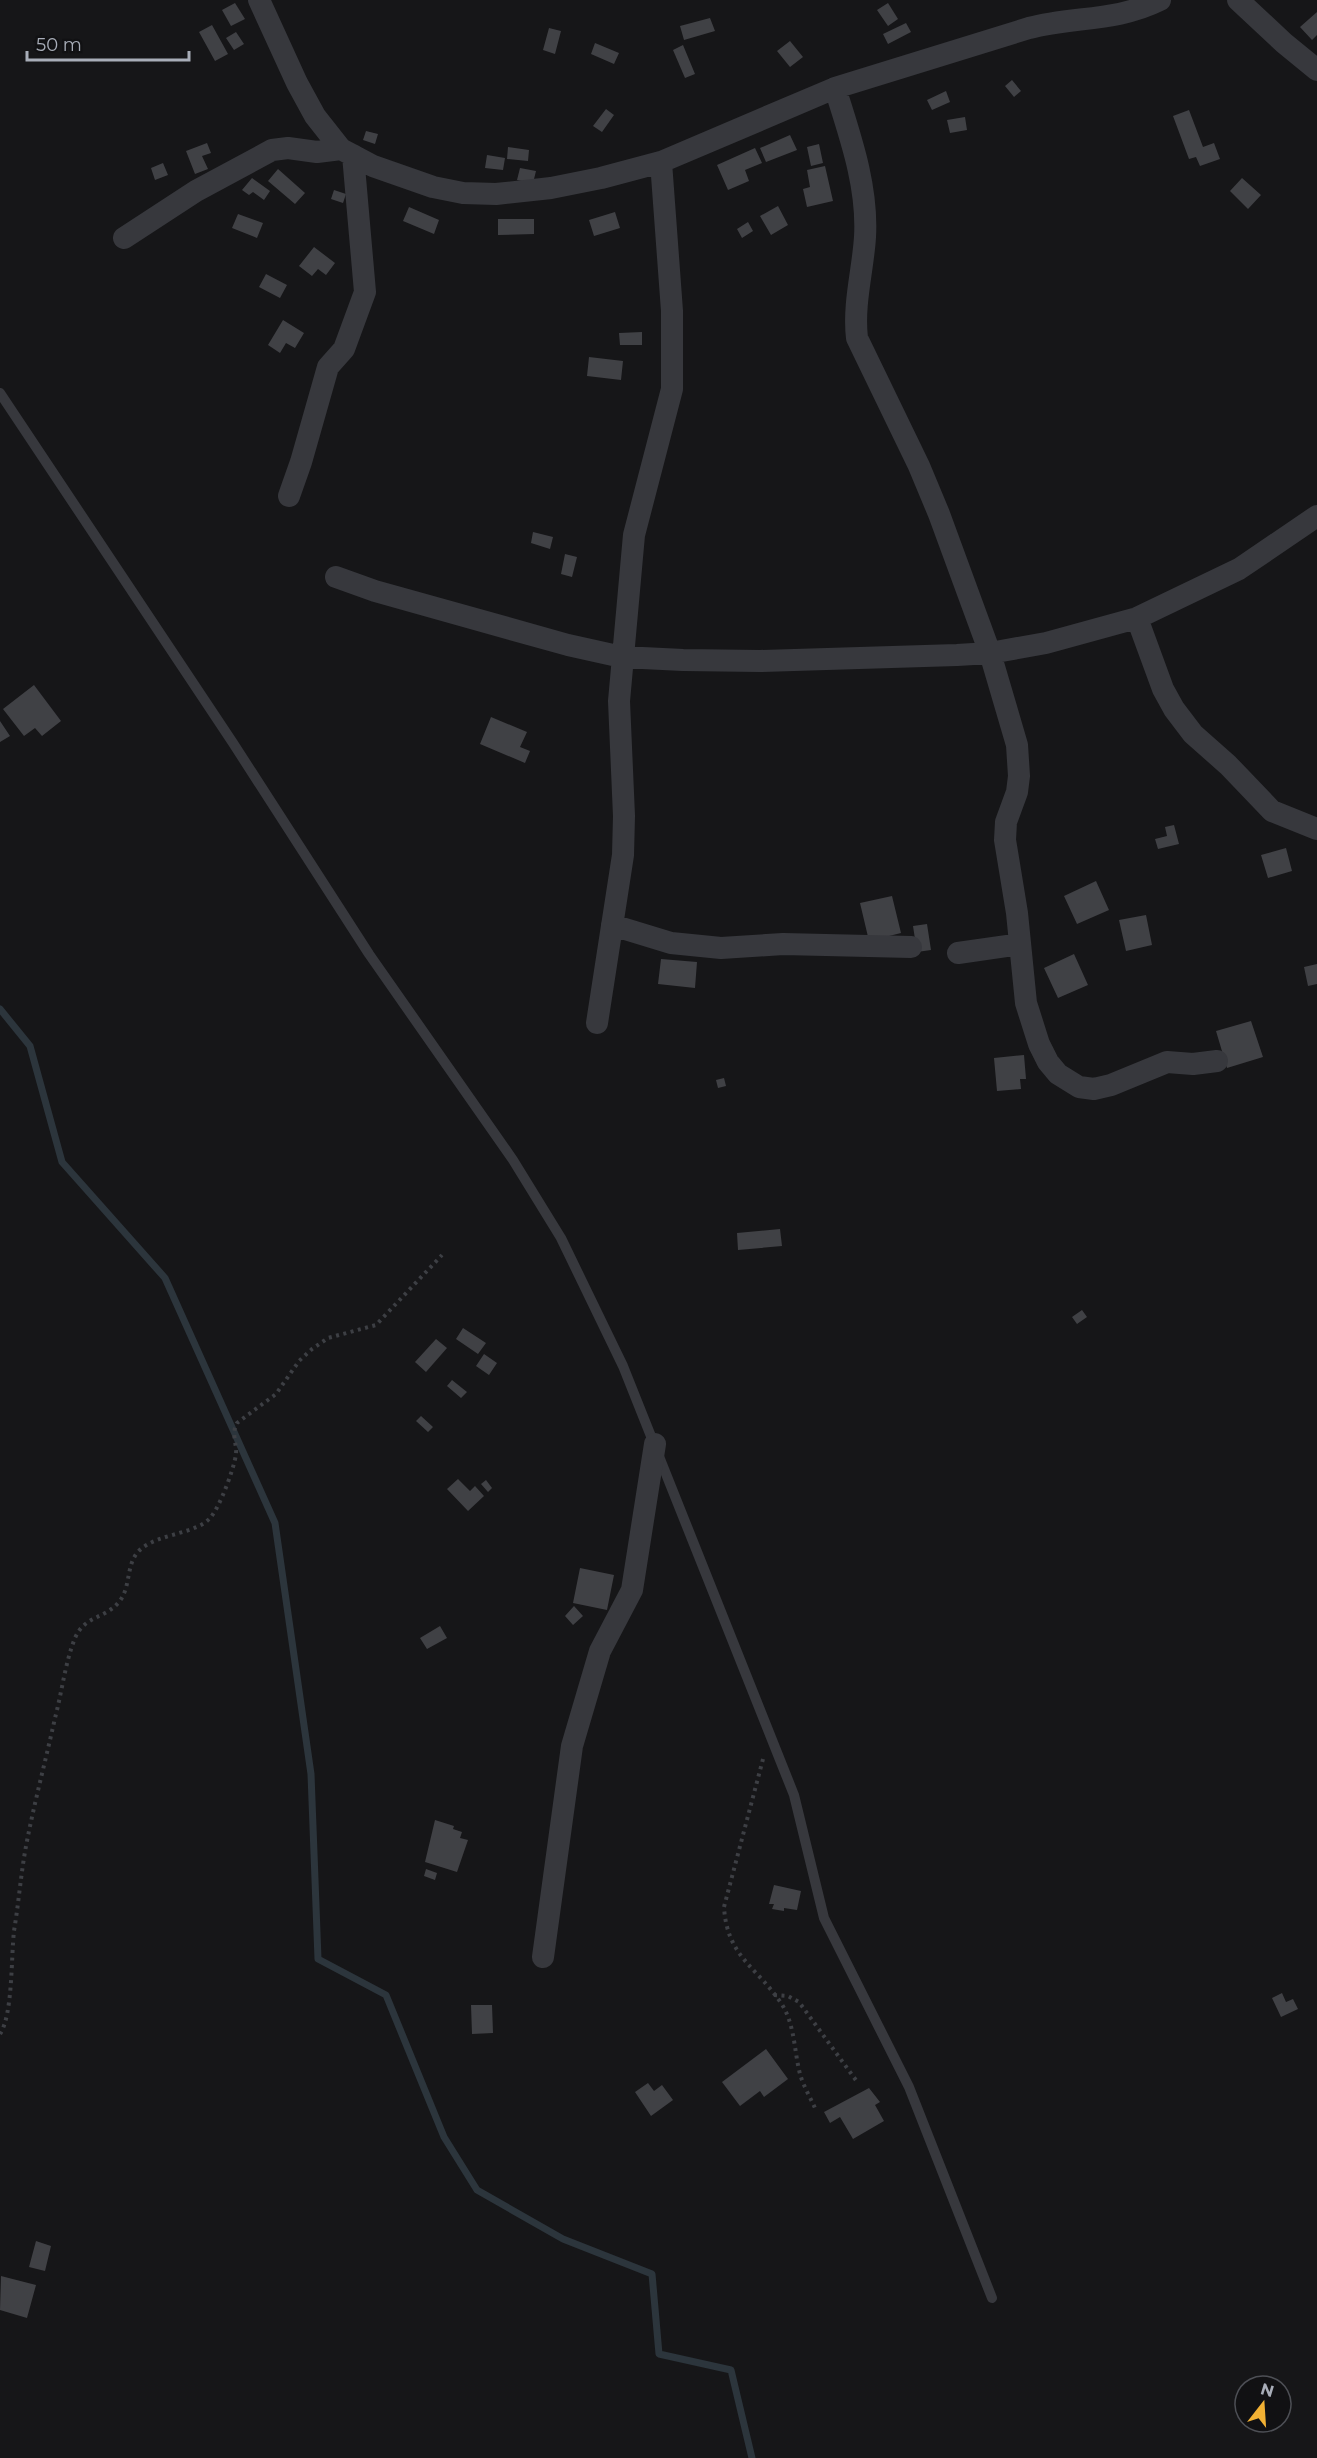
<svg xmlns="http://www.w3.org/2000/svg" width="1317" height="2458" font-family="Montserrat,sans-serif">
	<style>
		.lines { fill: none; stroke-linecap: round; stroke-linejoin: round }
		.stream { stroke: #2c353c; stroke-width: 7 }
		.building { fill: #404145 }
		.path { stroke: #3d3f44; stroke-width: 4; stroke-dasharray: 3 4.5; stroke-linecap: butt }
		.service { stroke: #37383d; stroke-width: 10 }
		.minor { stroke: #37383d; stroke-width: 22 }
	</style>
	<rect width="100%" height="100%" fill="#161618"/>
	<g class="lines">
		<!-- stream -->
		<path class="stream" d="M0 1009 30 1046 62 1162 165 1278 275 1523 311 1774 318 1959 386 1995 444 2137 477 2190 563 2239 652 2274 659 2354 731 2370 752 2458"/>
	</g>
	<!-- building -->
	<path class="building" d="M235 3 245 19 231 26 222 10Z
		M888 3 898 19 888 26 877 10Z
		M1317 12V35L1312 40 1300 27Z
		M710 18 715 31 684 40 680 26Z
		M906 23 911 32 888 44 883 34Z
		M212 25 228 54 215 61 199 32Z
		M549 28 561 31 555 54 543 50Z
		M236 32 244 44 234 50 226 38Z
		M790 41 803 57 790 67 777 51Z
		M595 43 619 53 614 64 591 54Z
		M683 45 695 74 685 78 673 50Z
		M1012 80 1021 91 1014 97 1005 86Z
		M946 91 950 102 932 110 927 100Z
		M606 109 614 115 602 132 593 126Z
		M1189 110 1203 147 1214 143 1220 159 1200 166 1196 157 1189 159 1173 116Z
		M965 117 967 130 950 133 947 120Z
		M366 131 378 134 375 144 363 140Z
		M790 135 797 150 766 162 760 148Z
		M207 143 211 153 202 156 208 169 195 174 186 151Z
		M819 144 823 163 811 166 807 147Z
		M508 147 529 150 528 161 507 159Z
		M755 148 762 163 745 170 749 181 728 190 717 165Z
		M487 155 505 158 503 170 485 168Z
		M163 163 168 175 155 180 151 168Z
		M825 166 833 201 807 207 803 189 810 187 807 170Z
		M520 168 536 171 533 183 517 180Z
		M278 169 305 193 295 204 268 181Z
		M252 178 270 191 264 200 253 192 249 195 242 190Z
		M1242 178 1261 195 1248 209 1230 191Z
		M334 190 346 194 343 203 331 199Z
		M778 206 788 225 771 235 760 216Z
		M409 207 439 220 434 234 403 221Z
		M615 212 620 228 594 236 589 220Z
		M238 214 263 223 257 238 232 228Z
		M498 219H534V234L498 235Z
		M748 222 753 231 742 238 737 229Z
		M314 247 335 263 326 275 318 269 312 276 299 266Z
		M266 274 287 285 280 298 259 287Z
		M283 320 304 333 295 348 286 343 280 353 268 345Z
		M642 332V345H620L619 333Z
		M589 357 623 361 621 380 587 376Z
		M533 532 553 537 550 549 531 543Z
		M565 554 577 557 572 577 561 574Z
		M34 685 61 721 42 736 35 728 24 736 3 709Z
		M491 717 527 732 520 747 530 751 525 763 480 744Z
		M0 721 10 736 0 742Z
		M1174 825 1179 844 1158 849 1155 839 1167 836 1165 827Z
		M1286 848 1292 871 1268 878 1261 855Z
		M1096 881 1109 910 1077 924 1064 896Z
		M892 896 901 933 869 941 860 903Z
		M1146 915 1152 945 1126 951 1119 920Z
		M927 924 931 950 917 952 913 926Z
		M1074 954 1088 985 1058 998 1044 968Z
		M661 959 697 962 695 988 658 984Z
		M1317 964V984L1308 986 1304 967Z
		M1251 1021 1263 1057 1227 1068 1216 1031Z
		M1024 1055 1026 1079H1020L1021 1089 997 1091 994 1058Z
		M724 1078 726 1086 718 1088 716 1080Z
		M780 1229 782 1246 738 1250 737 1233Z
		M1082 1310 1087 1317 1077 1324 1072 1317Z
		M463 1328 486 1343 478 1354 456 1339Z
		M436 1339 447 1348 426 1372 415 1362Z
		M484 1354 497 1363 489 1375 476 1366Z
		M452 1380 467 1392 461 1398 447 1386Z
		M421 1416 433 1427 428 1432 416 1421Z
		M458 1479 470 1491 475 1486 484 1496 468 1511 447 1489Z
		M486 1480 492 1488 488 1492 481 1484Z
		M580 1568 614 1575 607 1610 573 1603Z
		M574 1606 583 1616 573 1625 565 1616Z
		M440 1626 447 1638 427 1649 420 1638Z
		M435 1820 454 1826 453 1829 462 1832 460 1838 468 1840 457 1872 425 1862Z
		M426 1869 437 1873 435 1880 424 1876Z
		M774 1885 801 1891 797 1910 784 1908V1911L772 1909 774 1904H769Z
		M1282 1993 1286 2002 1293 1999 1298 2009 1281 2017 1272 1998Z
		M471 2005H492L493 2033 472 2034Z
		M766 2049 788 2079 764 2097 760 2091 740 2106 722 2082Z
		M648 2083 654 2091 662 2085 673 2100 651 2116 635 2092Z
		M869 2088 880 2102 875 2105 884 2121 853 2139 840 2117 830 2123 824 2112Z
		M36 2241 51 2246 45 2271 29 2267Z
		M1 2276 36 2285 27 2318 0 2310Z"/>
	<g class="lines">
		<!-- path -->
		<path class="path" d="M763 1759 724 1907C727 1957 757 1967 781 2003 795 2024 794 2051 800 2074 803 2085 810 2097 815 2108
			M774 1995 788 1996 799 2002 858 2083
			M0 2034C13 2014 11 1957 14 1931 19 1901 21 1871 27 1841 35 1800 46 1759 55 1718 62 1692 65 1663 75 1638 85 1615 105 1619 119 1602 132 1586 125 1562 141 1549 160 1533 197 1534 211 1517 220 1506 234 1469 236 1454 237 1444 231 1433 237 1423L276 1394 299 1361 312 1349 328 1338 376 1325 442 1255"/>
		<!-- service -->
		<path class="service" d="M0 393 233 743 369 954 513 1160 561 1238 623 1366 794 1795 824 1918 909 2087 992 2298"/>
		<!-- minor -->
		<path class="minor" d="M259 0 297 83 315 116 341 149 373 166 433 187 463 193 496 194 551 188 601 178 661 162 835 88 1029 28C1074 16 1116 22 1160 0
			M1238 0 1284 43 1317 70
			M835 88C850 136 868 186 865 237 863 270 853 304 857 338L919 466 939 514 990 653 1017 745 1019 776 1017 792 1006 822 1005 840 1017 913 1026 1003 1039 1044 1048 1062 1058 1074 1079 1087 1094 1089 1111 1085 1167 1062 1193 1064 1217 1061
			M124 238 196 191 272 150 288 148 317 152 341 149
			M289 496 301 462 328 367 344 349 365 292 353 155
			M336 577 375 591 568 645 622 657 683 660 760 661 957 655 990 653 1046 643 1137 618 1239 569 1317 516
			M1137 618 1163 689 1174 709 1193 734 1228 765 1272 811 1317 829
			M612 925 671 943 721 948 783 944 911 947
			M958 953 1020 944
			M597 1023 623 855 624 816 619 701 634 535 672 389V311L661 162
			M543 1957 572 1746 600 1651 632 1590 655 1444"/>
	</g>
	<!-- north arrow -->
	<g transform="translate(1263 2404) rotate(17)"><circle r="28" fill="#111113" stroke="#4d4f55" stroke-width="1.5"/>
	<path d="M0-4.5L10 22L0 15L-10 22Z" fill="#f2b134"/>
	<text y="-9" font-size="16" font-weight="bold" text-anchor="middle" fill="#a8adb8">N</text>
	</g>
	<!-- scale -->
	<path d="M27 51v9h162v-9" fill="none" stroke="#a8adb8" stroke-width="3"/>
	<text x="36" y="51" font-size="18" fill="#a8adb8" stroke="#111113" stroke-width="4.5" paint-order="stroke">50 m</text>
</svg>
